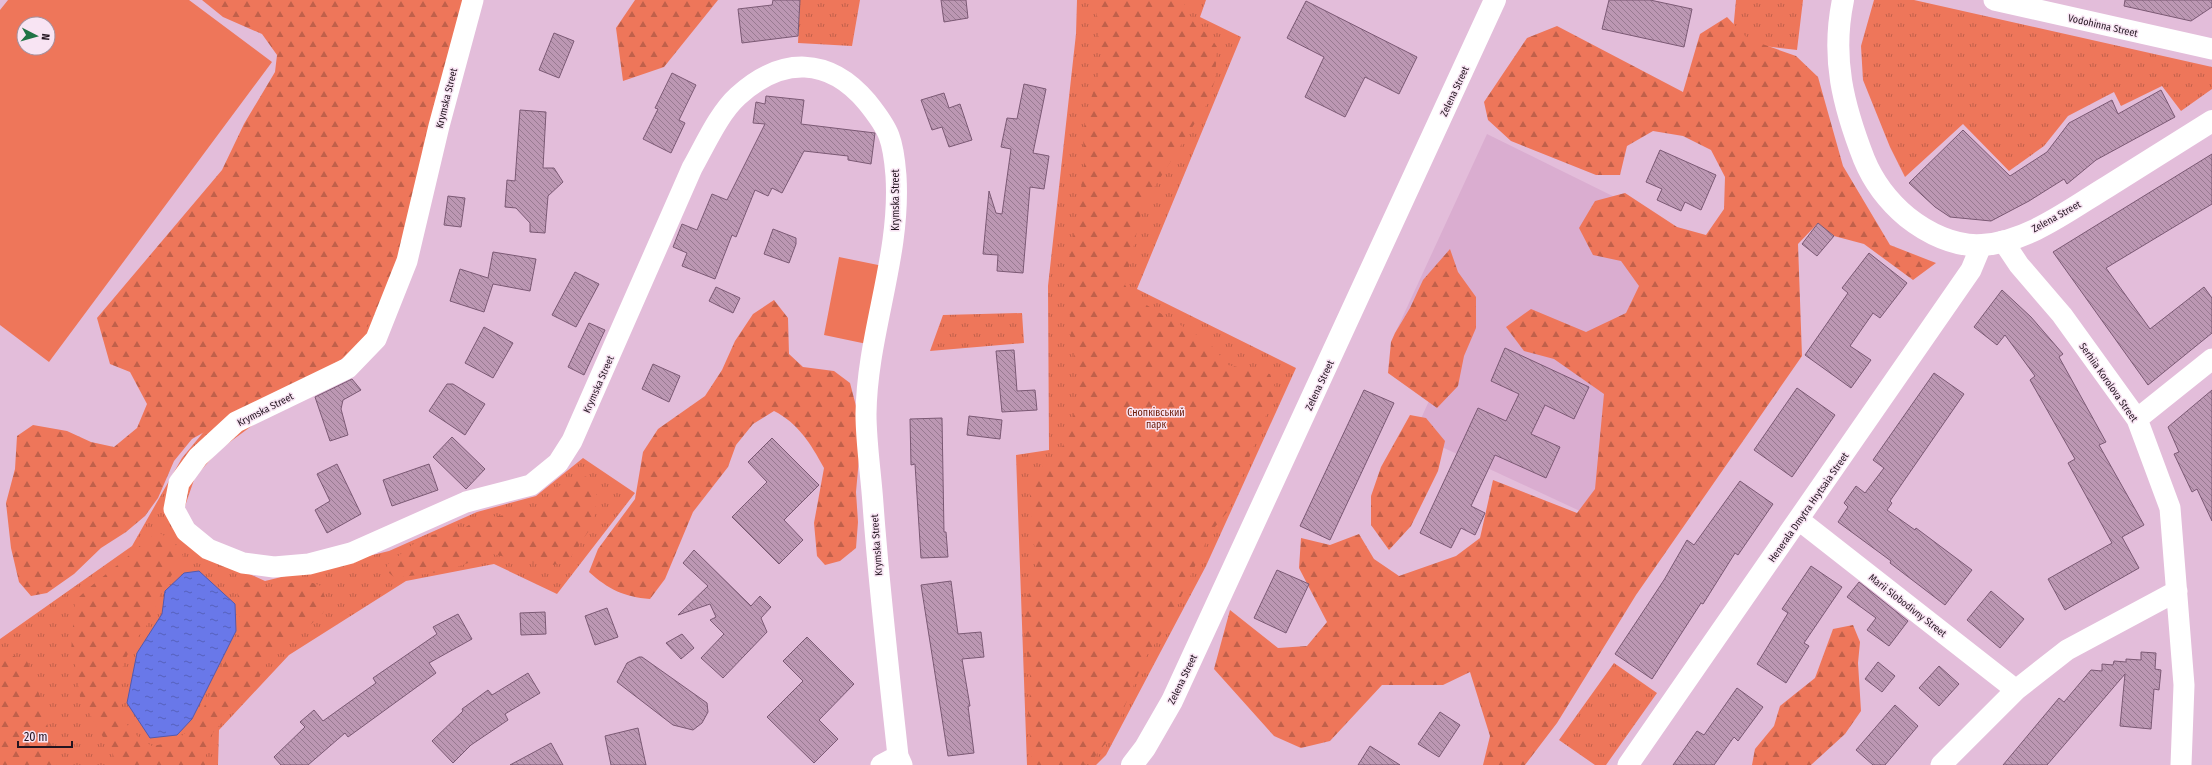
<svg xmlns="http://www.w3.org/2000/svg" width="2212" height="765" font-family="'Fira Sans Condensed',sans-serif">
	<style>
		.built { fill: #daadd0 }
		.grass { fill: url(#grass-tufts) }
		.forest { fill: url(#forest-firs) }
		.pitch { fill: #ee765a; fill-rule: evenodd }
		.water { fill: url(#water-ripples); stroke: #545aad }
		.building { fill: url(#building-back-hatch); stroke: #7b5974 }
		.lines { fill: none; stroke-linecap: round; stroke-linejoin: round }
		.minor { stroke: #fff; stroke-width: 21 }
		.major { stroke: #fff; stroke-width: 22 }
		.labels { text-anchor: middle; stroke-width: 3; stroke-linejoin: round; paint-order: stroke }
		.street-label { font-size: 10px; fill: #231520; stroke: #f8e4f3 }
		.park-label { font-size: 10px; fill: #6a1703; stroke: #f8e4f3 }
	</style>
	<defs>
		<pattern id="grass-tufts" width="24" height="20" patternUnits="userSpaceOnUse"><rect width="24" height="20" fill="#ee765a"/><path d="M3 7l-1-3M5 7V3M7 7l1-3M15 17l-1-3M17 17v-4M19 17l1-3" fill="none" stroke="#c0604a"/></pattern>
		<pattern id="forest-firs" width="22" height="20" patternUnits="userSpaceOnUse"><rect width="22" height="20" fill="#ee765a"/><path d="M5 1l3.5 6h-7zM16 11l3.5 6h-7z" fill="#c0604a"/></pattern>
		<pattern id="water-ripples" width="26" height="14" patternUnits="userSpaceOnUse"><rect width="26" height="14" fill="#6978e9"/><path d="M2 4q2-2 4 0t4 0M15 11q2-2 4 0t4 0" fill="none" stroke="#5661bc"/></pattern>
		<pattern id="building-back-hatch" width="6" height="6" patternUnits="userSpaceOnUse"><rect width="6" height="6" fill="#bc97b3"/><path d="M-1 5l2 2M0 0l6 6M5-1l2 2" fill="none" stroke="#987a91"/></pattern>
	</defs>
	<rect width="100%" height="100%" fill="#e3bdda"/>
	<!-- built -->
	<path class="built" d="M1487 134 1643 211 1709 312 1608 524 1414 434 1443 370 1391 342Z"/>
	<!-- grass -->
	<path class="grass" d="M457 0H479L388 325 219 450 195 477 185 506 186 540 214 558 265 581 389 551 477 512 536 496 583 458 635 493 557 594 494 564 406 581 289 655 219 730 218 765H0V639L132 546 182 458 221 411 449 24Z
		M800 0H860L852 46 798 43Z
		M1077 0H1206L1200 17 1241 37 1137 289 1296 368 1206 566 1106 755 1096 765H1027L1016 455 1049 450 1048 286 1076 34Z
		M1736 0H1803L1797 50 1732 42Z
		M1874 0H1914L2212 67V89L2181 111 2162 86 2121 106 2114 92 2068 116 2044 146 2009 171 1963 124 1905 177 1890 147 1863 80 1861 46Z
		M1022 313 1024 343 930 351 943 315Z
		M1614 663 1657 693 1606 765H1595L1559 740Z"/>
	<!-- forest -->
	<path class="forest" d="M202 0H462L461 19 443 79 432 102 401 250 381 301 360 338 345 355 312 376 290 384 192 439 174 461 158 498 145 516 126 532 101 548 74 574 47 593 31 596 19 582 11 548 6 503 15 469 17 436 33 425 67 431 91 442 114 447 137 428 147 404 130 372 110 364 97 318 222 170 244 124 275 72 277 55 262 34 223 17Z
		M635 0H718L664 67 623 81 616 28Z
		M1095 0H1186L1184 4 1195 25 1209 35 1217 47 1215 80 1207 104 1150 194 1141 213 1125 285 1133 297 1197 335 1211 345 1228 365 1270 374 1276 390 1228 511 1210 533 1170 621 1145 658 1113 734 1093 759 1084 765H1032L1028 712 1031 683 1026 648 1024 612 1036 566 1029 485 1042 467 1057 458 1071 428 1079 383 1071 338 1068 285 1069 258 1078 211 1084 165 1083 134 1088 108 1102 64Z
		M1727 17 1748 39 1796 56 1818 77 1843 166 1890 245 1936 263 1913 280 1864 244 1834 236 1818 223 1798 244 1802 356 1636 595 1557 723 1525 765H1483L1490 736 1470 672 1443 685H1382L1330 741 1301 748 1274 736 1214 669 1230 610 1278 648 1307 646 1327 622 1299 568 1301 538 1330 545 1359 534 1374 559 1399 576 1456 556 1480 538 1493 480 1577 513 1595 489 1604 394 1554 359 1524 351 1506 327 1531 309 1586 332 1626 313 1639 286 1621 261 1593 255 1579 228 1595 201 1625 193 1677 227 1706 235 1724 209 1725 177 1711 150 1683 136 1653 131 1627 146 1620 175H1596L1511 141 1488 120 1484 102 1527 38 1557 26 1683 92 1700 34Z
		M1450 249 1458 272 1476 297V328L1464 356 1458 386 1437 408 1388 373 1391 342 1395 333 1410 308 1423 280Z
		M774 300 788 318 789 354 803 367 834 371 850 383 856 406 860 447 856 492 858 522 856 548 840 561 825 565 817 556 814 523 824 468C811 444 798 423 774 411L753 424 736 445 728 467 693 512 665 579 650 599C624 597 608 589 589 572L598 549 635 499 643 452 658 429 705 396 722 370 735 341 753 314Z
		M1410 415 1426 418 1445 441 1438 471 1411 526 1389 550 1371 525V496L1381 467Z
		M577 474 590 478 596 493V511L592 526 571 557 563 563 553 565 521 561 493 554 446 571 395 578 388 572 387 565 412 545 431 535 461 530 478 519 526 512 539 506 560 485Z
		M158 532 173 541 183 556 162 591 147 625 131 646 121 671 122 719 139 738 152 746 174 742 189 730 204 707 240 630 237 586C254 579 257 580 273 590 293 581 301 578 321 586L326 600 323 613 308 627 288 638 273 651 255 684 211 735 206 753 205 765H119L80 697 77 672 71 651 75 601C88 588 101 578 115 567 130 556 142 542 158 532Z
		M1853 625 1860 642 1858 663 1861 711 1845 734 1811 765H1752L1755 749 1774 726 1780 706 1815 678 1833 629Z
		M3 652 27 661 42 702 57 765H0V656Z"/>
	<!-- pitch -->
	<path class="pitch" d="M8 0H189L272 62 49 362 0 325V10ZM24 24H48V48H24Z
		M839 257 883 266 867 344 824 335Z"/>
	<!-- water -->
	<path class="water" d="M199 571 235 604 236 631 192 719 177 735 150 738 127 703 137 653 162 614 165 591 184 573Z"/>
	<!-- building -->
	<path class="building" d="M773 0H800L798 36 742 43 738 9 772 5Z
		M941 0H966L968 18 944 22Z
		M1609 0H1650L1692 9 1684 47 1602 29Z
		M2125 0H2212V7L2191 21 2124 6Z
		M1306 1 1417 57 1399 94 1365 77 1345 117 1305 97 1324 57 1287 38Z
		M554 33 574 41 559 78 539 70Z
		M672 73 696 85 679 120 685 123 671 153 643 139 658 109 655 108Z
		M1024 84 1046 89 1033 153 1049 156 1044 189 1030 187 1023 273 997 271 998 255 983 254 989 191 996 213 1002 214 1011 149 1001 147 1007 118 1017 119Z
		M2161 90 2175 117 2096 160 2067 184 2064 179 2029 201 1991 221 1950 217 1935 207 1909 183 1963 130 2010 176 2047 152 2069 123 2112 100 2118 114Z
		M944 93 949 108 960 104 972 140 949 147 942 127 932 130 921 100Z
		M766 96 804 100 801 124 875 133 871 164 848 160V156L804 151 782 193 772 188 768 196 755 190 736 237 732 235 715 279 682 266 687 253 673 247 682 224 697 230 712 194 727 200 765 124 753 123 756 102 765 104Z
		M520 110 546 112 543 168H554L563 182 548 196 545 233 530 232V223L516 208 505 207 507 180 515 181Z
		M1660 150 1716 175 1701 210 1685 202 1681 211 1657 200 1662 189 1646 182Z
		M2212 154V204L2106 268 2150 329 2204 287 2212 298V333L2148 385 2053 252Z
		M448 196 465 198 461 227 444 225Z
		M1818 223 1834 236 1817 256 1802 244Z
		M773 229 796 238V244L789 263 764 254Z
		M493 252 536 259 530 291 493 284 484 312 450 301 460 269 488 278Z
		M1869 253 1907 283 1880 318 1873 313 1850 346 1871 360 1851 388 1805 355 1848 293 1842 288Z
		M575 272 599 284 576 327 552 315Z
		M716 287 740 298 733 313 709 301Z
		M2002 290 2031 317 2063 354 2059 357 2106 442 2099 445 2144 525 2122 537 2139 568 2065 610 2048 579 2112 543 2068 463 2075 459 2030 380 2035 376 2005 335 1997 345 1974 327Z
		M589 323 605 330 584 375 568 367Z
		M484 327 513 343 493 378 465 363Z
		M1505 348 1589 387 1574 419 1545 405 1531 434 1560 447 1546 478 1495 455 1471 506 1485 513 1475 535 1461 528 1451 548 1420 533 1478 408 1506 421 1519 394 1491 381Z
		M1014 350 1017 391 1035 390 1037 410 1002 412 996 351Z
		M653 364 680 376 669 402 642 389Z
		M1934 373 1964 394 1890 501 1892 503 1887 510 1915 530 1916 528 1972 570 1945 605 1890 563 1891 561 1838 522 1848 507 1844 503 1856 486 1865 493 1884 468 1873 460Z
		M352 379 361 390 343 400 341 409 348 435 330 441 315 397Z
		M447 384H453L485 404 465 435 429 411Z
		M1797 388 1835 415 1792 477 1754 450Z
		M1364 390 1394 403 1330 540 1300 526Z
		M2212 390V521L2197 489 2192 492 2174 454 2179 452 2168 427Z
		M969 416 1002 420 1000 439 967 435Z
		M942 418 944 532H946L948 557 921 558 915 464 911 465 910 419Z
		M452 437 485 469 466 489 433 457Z
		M772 438 819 485 784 520 803 540 779 564 732 517 767 482 748 462Z
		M337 464 361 514 327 533 315 510 330 501 317 474Z
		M429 464 438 490 392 506 383 480Z
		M1740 481 1773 504 1738 555 1735 553 1703 604 1701 603 1652 679 1615 654 1664 580 1687 540 1694 545Z
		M694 550 751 606 760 596 771 607 761 618 767 632 723 678 701 658 724 634 710 620 716 617 710 604 678 615 708 586 683 563Z
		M1811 566 1842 587 1804 643 1809 646 1786 683 1757 664 1788 613 1782 609Z
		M1277 570 1309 584 1286 633 1254 618Z
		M951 581 958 634 981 632 984 657 962 659 970 706H968L974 753 948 756 921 585Z
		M1859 582 1908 621 1889 646 1867 630 1876 618 1847 597Z
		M1991 591 2024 619 2000 648 1967 620Z
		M607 608 618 637 595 645 585 616Z
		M545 612 546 634 521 635 520 613Z
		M458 614 472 639 429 663 436 673 348 737 345 733 308 765H281L274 757 305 727 300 722 314 710 323 721 376 683 373 678 437 634 433 627Z
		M682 634 694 648 681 659 666 643Z
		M807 637 854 684 819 720 838 739 814 763 767 717 803 681 783 661Z
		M2141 652 2156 653 2155 669 2161 670 2159 690 2154 689 2151 729 2120 726 2125 674 2047 765H2003L2059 698 2064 702 2091 670 2102 671V664L2113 665 2114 661 2126 662V659L2141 660Z
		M639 657H642L707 703 708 712 702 723 693 730 673 725 617 682 627 663Z
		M1878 662 1895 676 1882 692 1865 679Z
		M1939 666 1959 684 1939 706 1919 688Z
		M528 673 540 693 505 714 508 720 471 745 453 763 432 741 463 711 462 709 488 690 492 695Z
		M1737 688 1763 707 1738 741 1734 737 1714 765H1673L1697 731 1704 735Z
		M1895 705 1918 726 1885 765H1873L1856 750Z
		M1440 712 1460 725 1439 757 1418 744Z
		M638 728 646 765H611L605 736Z
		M551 743 563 765H510Z
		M1370 746 1400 765H1358Z"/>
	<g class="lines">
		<!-- minor -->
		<path class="minor" d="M473 0 439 126 407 261 376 339 348 368 236 422 198 457 179 483 174 509 186 531 208 549 243 563 274 567 309 564 351 553 466 502 531 485 558 463 572 441 692 168C705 145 719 113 738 96 782 56 829 57 867 102 875 112 885 125 889 136 894 149 895 163 896 176 901 257 867 333 866 414 866 443 871 474 873 504 879 588 889 672 898 756L902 765
			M1994 0 2212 49
			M2003 241 2019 265 2062 315 2137 419 2170 508 2184 685 2181 765
			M2137 419 2212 359
			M1799 520 2016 690
			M881 765 898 756
			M1628 765 1971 270 1981 246
			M1941 765 2016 690 2067 650 2177 591"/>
		<!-- major -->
		<path class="major" d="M1843 0C1831 58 1843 105 1864 159 1873 181 1889 202 1907 217 1927 233 1955 247 1982 245 2028 242 2069 210 2107 187 2142 165 2177 143 2212 121
			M1132 765 1145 748 1172 701 1495 0"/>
	</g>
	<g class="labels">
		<!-- street labels -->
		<g class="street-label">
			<text transform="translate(2103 25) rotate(13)" y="4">Vodohinna Street</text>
			<text transform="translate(1454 91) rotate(-65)" y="4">Zelena Street</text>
			<text transform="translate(446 98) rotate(-76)" y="4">Krymska Street</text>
			<text transform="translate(895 200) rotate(-90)" y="4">Krymska Street</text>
			<text transform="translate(2056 216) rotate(-29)" y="4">Zelena Street</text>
			<text transform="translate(2109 382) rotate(55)" y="4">Serhiia Korolova Street</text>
			<text transform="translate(598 384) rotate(-66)" y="4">Krymska Street</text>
			<text transform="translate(1319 385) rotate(-65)" y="4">Zelena Street</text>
			<text transform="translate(265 409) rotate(-27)" y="4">Krymska Street</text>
			<text transform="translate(1808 507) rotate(-55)" y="4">Henerala Dmytra Hrytsaia Street</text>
			<text transform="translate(876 545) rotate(-94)" y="4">Krymska Street</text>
			<text transform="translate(1908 605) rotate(38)" y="4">Marii Slobodivny Street</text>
			<text transform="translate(1182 679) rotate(-64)" y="4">Zelena Street</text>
		</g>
		<!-- park labels -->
		<g class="park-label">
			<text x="1156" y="416">Снопківський<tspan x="1156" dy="12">парк</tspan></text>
		</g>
	</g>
	<!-- north arrow -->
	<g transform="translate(36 36) rotate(96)"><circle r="19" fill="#f8e4f3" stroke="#a3919f"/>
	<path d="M0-3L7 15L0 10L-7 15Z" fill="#207345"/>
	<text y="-6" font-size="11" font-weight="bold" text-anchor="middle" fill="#231520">N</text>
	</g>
	<!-- scale -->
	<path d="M18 741v6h54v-6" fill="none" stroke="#231520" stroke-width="2"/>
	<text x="24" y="741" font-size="12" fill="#231520" stroke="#f8e4f3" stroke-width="3" paint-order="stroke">20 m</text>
</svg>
